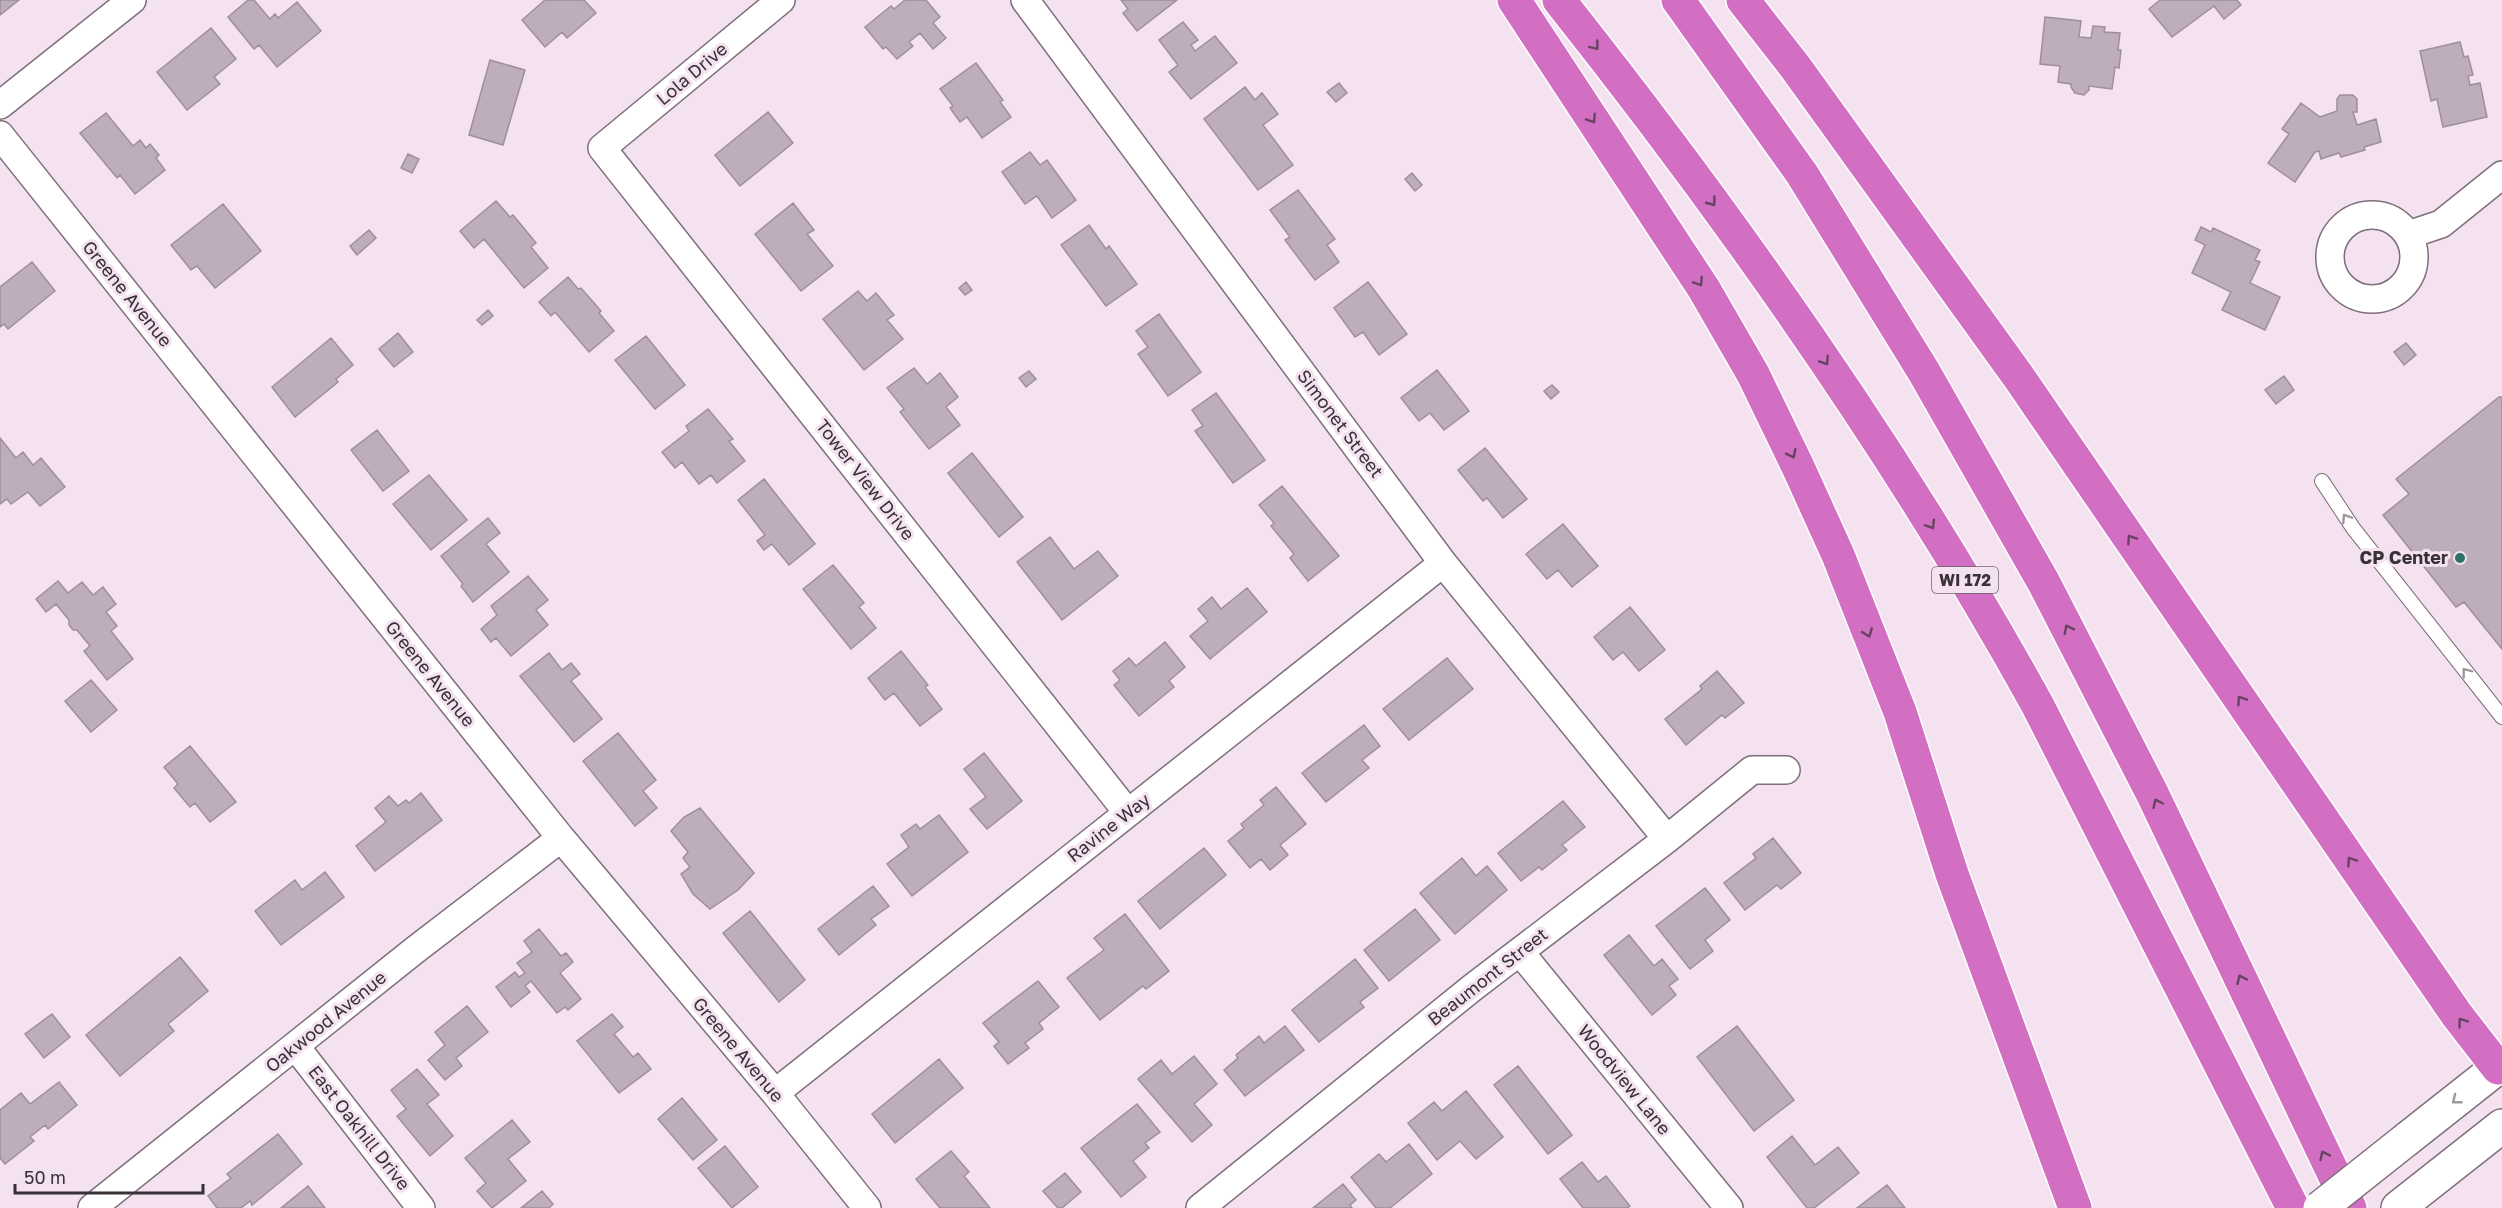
<svg xmlns="http://www.w3.org/2000/svg" width="2502" height="1208" font-family="'Golos Text',sans-serif">
	<style>
		.building { fill: #beadba; stroke: #9f8f9b; stroke-width: 1.5 }
		.lines { fill: none; stroke-linecap: round; stroke-linejoin: round }
		.service-casing { stroke: #7f6f7b; stroke-width: 16 }
		.minor-casing { stroke: #7f6f7b; stroke-width: 30 }
		.secondary-casing { stroke: #7f6f7b; stroke-width: 36 }
		.motorway-casing { stroke: #fff; stroke-width: 36 }
		.service { stroke: #fff; stroke-width: 14 }
		.minor { stroke: #fff; stroke-width: 27 }
		.secondary { stroke: #fff; stroke-width: 33 }
		.motorway { stroke: #d26fc2; stroke-width: 33 }
		.secondary-bridge-casing { stroke: #7f6f7b; stroke-width: 36; stroke-linecap: butt }
		.secondary-bridge { stroke: #fff; stroke-width: 33 }
		.oneway { stroke: #664461 }
		.oneway2 { stroke: #9c989b }
		.poi-dot { fill: #2b7269; stroke: #f4e2f0; stroke-width: 2 }
		.labels { text-anchor: middle; stroke-width: 6; stroke-linejoin: round; paint-order: stroke }
		.shield { fill: #f4e2f0; stroke: #70666e; stroke-width: 1.5 }
		.shield-label { font-size: 16px; font-weight: bold; fill: #383137 }
		.street-label { font-size: 18px; fill: #383137; stroke: #f4e2f0 }
		.poi-label { font-size: 18px; font-weight: bold; fill: #383137; stroke: #f4e2f0; text-anchor: end }
	</style>
	<rect width="100%" height="100%" fill="#f4e2f0"/>
	<!-- building -->
	<path class="building" d="M0 0H19L0 15Z
		M248 0H254L270 19 275 14 278 18 297 2 321 31 277 67 259 45 254 49 228 17Z
		M545 0H584L596 13 567 38 562 32 545 47 522 20Z
		M905 0H926L940 17 933 23 946 38 933 49 920 33 909 42 913 46 897 59 886 47 883 49 865 27 891 6 894 9Z
		M1121 0H1177L1137 31 1123 13 1128 9Z
		M2160 0H2237L2241 5 2224 19 2214 6 2172 37 2149 9Z
		M2045 17 2081 21 2079 37 2091 38 2093 26 2105 27 2104 32 2120 33 2118 50H2121L2119 68 2115 67 2112 89 2089 86V90L2084 95 2075 93 2071 87V84L2058 82 2060 66 2040 64Z
		M1183 22 1198 40 1191 45 1195 51 1215 36 1237 63 1191 99 1169 72 1178 65 1159 40Z
		M211 28 236 59 214 77 220 84 187 110 157 72Z
		M2460 42 2464 57 2468 56 2473 75 2468 76 2470 85 2480 83 2487 117 2443 127 2437 99 2431 101 2420 51Z
		M490 60 525 70 503 145 469 135Z
		M976 63 1003 100 1000 102 1011 117 982 138 967 117 960 122 950 108 953 106 940 89Z
		M1339 83 1347 93 1336 102 1327 92Z
		M1245 87 1255 100 1262 93 1278 114 1263 125 1293 165 1258 190 1204 119Z
		M2340 95H2353L2357 99V112H2353L2357 125 2376 119 2381 142 2364 147 2365 150 2341 157 2339 153 2321 159 2319 151 2315 152 2295 182 2268 163 2289 134 2282 129 2301 103 2320 117 2337 111V99Z
		M768 112 793 143 740 186 715 155Z
		M106 113 133 146 140 140 146 148 150 144 159 155 156 158 165 170 135 194 120 175 117 178 80 133Z
		M1030 152 1040 165 1047 160 1076 200 1052 218 1037 196 1025 204 1002 172Z
		M408 154 419 159 412 173 401 168Z
		M1412 173 1422 185 1415 191 1405 179Z
		M1298 190 1335 239 1327 245 1339 262 1315 280 1285 240 1290 237 1270 210Z
		M496 201 510 217 513 215 536 243 531 247 548 268 524 288 484 239 474 248 460 231Z
		M793 203 814 230 807 234 833 266 801 291 755 234Z
		M223 204 261 251 215 288 197 266 191 270 171 245Z
		M1089 225 1106 249 1109 246 1137 284 1106 306 1061 245Z
		M2201 227 2211 232 2213 228 2260 250 2255 260 2260 262 2250 283 2280 297 2265 330 2222 310 2231 292 2192 273 2205 245 2195 240Z
		M369 230 376 238 357 255 350 246Z
		M32 262 55 291 8 329 4 324 0 327V287Z
		M568 277 578 289 581 288 601 311 599 313 614 331 589 352 555 312 551 316 539 302Z
		M966 282 972 290 965 295 959 288Z
		M1368 282 1407 334 1379 355 1363 332 1355 337 1334 308Z
		M858 291 867 301 876 293 894 315 887 320 903 339 864 370 823 319Z
		M488 310 493 316 482 325 477 320Z
		M1159 314 1201 372 1168 396 1138 354 1148 347 1136 331Z
		M398 333 413 352 394 367 379 349Z
		M646 336 685 385 655 409 615 360Z
		M331 338 353 365 336 379 338 382 295 417 272 387Z
		M2406 343 2416 355 2404 365 2394 352Z
		M914 368 927 384 940 373 958 397 946 407 960 425 929 449 900 412 904 409 887 388Z
		M1437 370 1469 411 1444 430 1430 413 1419 421 1401 398Z
		M1029 371 1036 379 1026 387 1019 378Z
		M2284 376 2294 390 2276 404 2265 390Z
		M1552 385 1559 392 1551 399 1544 391Z
		M1216 393 1265 460 1233 483 1195 431 1203 426 1192 410Z
		M2499 397H2502V649L2464 602 2456 607 2383 515 2409 494 2396 479Z
		M708 409 733 439 729 441 745 461 717 483 711 475 699 484 682 462 675 468 662 452 689 431 686 426Z
		M377 430 409 471 383 491 351 450Z
		M0 438 16 458 23 452 33 465 41 458 65 487 40 506 28 492 11 504 7 499 0 504Z
		M1485 448 1527 499 1503 518 1487 498 1483 501 1458 470Z
		M972 453 1023 517 999 537 948 473Z
		M429 475 467 520 431 550 393 504Z
		M764 479 815 544 789 565 772 544 764 550 757 541 765 535 738 500Z
		M1282 486 1339 556 1308 581 1290 558 1294 554 1271 526 1274 523 1259 505Z
		M488 518 500 533 486 544 509 572 473 602 461 586 463 584 441 556Z
		M1563 524 1598 566 1572 587 1558 570 1547 579 1526 554Z
		M1050 537 1074 569 1098 551 1118 576 1062 620 1017 562Z
		M833 565 864 603 859 607 876 628 851 649 803 589Z
		M528 576 548 600 536 610 548 625 511 656 496 638 491 642 481 629 497 615 491 606Z
		M58 581 68 593 82 582 93 595 103 587 116 604 106 612 117 626 111 631 133 659 107 680 84 651 90 646 77 630H73L69 625V620L56 604 46 612 36 599Z
		M1247 588 1267 612 1210 659 1190 636 1208 621 1198 609 1212 597 1221 609Z
		M1630 607 1665 650 1639 671 1623 652 1613 660 1594 637Z
		M1165 642 1185 667 1169 681 1174 687 1139 716 1114 685 1120 680 1113 671 1129 658 1136 666Z
		M901 651 928 685 925 687 942 709 920 726 894 693 885 700 868 678Z
		M549 653 562 670 571 663 580 674 571 681 602 719 574 742 520 676Z
		M1447 658 1473 689 1409 740 1383 709Z
		M1717 671 1744 703 1725 718 1722 715 1686 745 1665 719 1702 689 1700 686Z
		M91 680 117 710 91 732 65 701Z
		M1364 725 1380 746 1362 760 1369 768 1326 802 1302 773Z
		M618 733 656 780 643 791 657 808 635 826 583 761Z
		M190 746 236 802 210 822 195 803 190 807 174 788 178 784 164 767Z
		M984 753 1022 801 987 829 970 809 986 797 964 769Z
		M1276 787 1306 824 1280 845 1288 855 1270 870 1261 859 1250 868 1228 841 1244 828 1241 824 1264 805 1260 800Z
		M421 793 442 820 375 871 356 846 386 822 375 808 389 796 398 806 406 800 409 803Z
		M1563 801 1585 827 1562 845 1567 850 1542 870 1539 867 1521 881 1498 853Z
		M700 808 754 873 738 890 710 909 693 894 681 874 690 867 683 858 688 852 671 831 684 817Z
		M939 815 968 852 912 896 887 864 909 847 901 835 916 824 920 829Z
		M1773 838 1801 873 1781 889 1777 885 1745 910 1724 883 1756 858 1753 854Z
		M1204 848 1226 875 1160 929 1138 901Z
		M1462 858 1476 876 1487 866 1507 890 1455 934 1420 893Z
		M325 872 344 897 281 945 255 911 295 880 302 890Z
		M873 886 889 906 871 919 876 925 839 955 818 929Z
		M1705 888 1730 920 1705 940 1713 951 1690 969 1656 926Z
		M1415 909 1440 940 1389 981 1364 950Z
		M750 911 805 980 779 1002 723 933Z
		M1125 914 1169 971 1146 989 1143 986 1100 1020 1067 978 1104 950 1094 938Z
		M539 929 561 956 566 953 573 962 560 973 581 999 568 1010 565 1007 557 1013 531 981 525 986 530 992 511 1007 496 987 515 972 519 977 525 973 517 963 532 952 524 941Z
		M1629 935 1654 966 1662 959 1678 979 1669 986 1676 995 1652 1015 1604 955Z
		M180 957 208 991 168 1024 174 1031 120 1076 86 1035Z
		M1355 959 1378 988 1360 1002 1364 1007 1319 1042 1292 1010Z
		M1038 981 1059 1007 1039 1023 1043 1029 1025 1043 1029 1048 1008 1064 994 1046 999 1042 983 1023Z
		M467 1006 488 1032 456 1058 462 1066 445 1080 428 1060 445 1045 435 1032Z
		M52 1014 70 1037 44 1058 25 1034Z
		M612 1014 623 1027 614 1034 633 1057 638 1053 651 1069 619 1093 577 1041Z
		M1285 1026 1304 1050 1245 1096 1224 1070 1238 1058 1236 1055 1259 1036 1264 1043Z
		M1737 1026 1794 1100 1754 1131 1697 1057Z
		M1194 1056 1217 1084 1194 1104 1212 1125 1192 1142 1138 1079 1161 1060 1172 1074Z
		M939 1059 963 1088 895 1143 872 1114Z
		M1518 1066 1572 1135 1548 1154 1494 1085Z
		M417 1069 439 1095 427 1104 453 1136 430 1156 397 1116 406 1109 391 1090Z
		M59 1082 77 1105 48 1129 45 1125 30 1137 34 1141 5 1164 0 1158V1110L21 1093 30 1104Z
		M1466 1091 1503 1137 1476 1159 1460 1141 1437 1160 1408 1123 1434 1102 1442 1111Z
		M682 1098 717 1140 693 1160 658 1119Z
		M1137 1104 1160 1132 1145 1143 1149 1148 1133 1161 1146 1177 1121 1197 1081 1148Z
		M512 1120 530 1142 508 1159 526 1181 492 1208 477 1191 486 1183 465 1158Z
		M278 1134 302 1164 252 1205 250 1201 241 1208H217L208 1196 231 1178 227 1174Z
		M1792 1136 1815 1165 1838 1147 1859 1173 1814 1208H1807L1767 1157Z
		M1409 1144 1432 1174 1390 1208H1376L1351 1177 1379 1154 1386 1162Z
		M725 1146 758 1187 732 1208 698 1168Z
		M951 1151 969 1172 964 1176 990 1208H940L916 1179Z
		M1582 1162 1598 1182 1606 1176 1630 1206 1627 1208H1583L1560 1179Z
		M1065 1173 1081 1192 1062 1208H1058L1043 1191Z
		M1343 1184 1356 1200 1350 1205 1352 1208H1313Z
		M1887 1185 1905 1208H1857Z
		M308 1186 325 1208H281Z
		M542 1191 553 1204 549 1208H521Z"/>
	<g class="lines">
		<!-- service casing -->
		<g class="service-casing">
			<path id="service" d="M2322 481 2353 528 2502 717"/>
		</g>
		<!-- minor casing -->
		<g class="minor-casing">
			<path id="minor" d="M781 0 602 148 1128 813
				M1025 0 1443 563 1667 839
				M0 105 132 0
				M0 135 561 838 775 1093 867 1208
				M2330 257a42 42 0 1 1 84 0a42 42 0 1 1-84 0Z
				M2408 235 2441 224 2502 175
				M1520 952 1729 1208
				M296 1047 421 1208
				M775 1093 1443 563
				M92 1208 415 950 561 838
				M1200 1208 1472 988 1667 839 1752 770H1786"/>
		</g>
		<!-- secondary casing -->
		<g class="secondary-casing">
			<path id="secondary" d="M2407 1139 2502 1064
				M2398 1208 2502 1126"/>
		</g>
		<!-- motorway casing -->
		<g class="motorway-casing">
			<path id="motorway" d="M1514 0 1704 289 1753 374 1799 469 1838 555 1900 712 1952 874 2075 1208
				M1559 0C1735 222 1900 456 2037 704L2293 1208
				M1678 0 1802 174 1924 372 2044 583 2152 793 2350 1208
				M1743 0 1796 68 2018 376 2457 1015 2498 1068"/>
		</g>
		<!-- service -->
		<use href="#service" class="service"/>
		<!-- minor -->
		<use href="#minor" class="minor"/>
		<!-- secondary -->
		<use href="#secondary" class="secondary"/>
		<!-- motorway -->
		<use href="#motorway" class="motorway"/>
		<!-- secondary-bridge casing -->
		<g class="secondary-bridge-casing">
			<path id="secondary-bridge" d="M2320 1208 2407 1139"/>
		</g>
		<!-- secondary-bridge -->
		<use href="#secondary-bridge" class="secondary-bridge"/>
	</g>
	<!-- one-way arrows -->
	<defs><path id="oneway-chevron" d="M-2-3.5L2.5 0L-2 3.5" fill="none" stroke-width="1.6" stroke-linecap="round" stroke-linejoin="round" transform="scale(1.5)"/></defs>
	<g class="oneway">
		<use href="#oneway-chevron" transform="translate(1595 46) rotate(52)"/>
		<use href="#oneway-chevron" transform="translate(1592 119) rotate(57)"/>
		<use href="#oneway-chevron" transform="translate(1712 202) rotate(53)"/>
		<use href="#oneway-chevron" transform="translate(1699 282) rotate(57)"/>
		<use href="#oneway-chevron" transform="translate(1825 361) rotate(56)"/>
		<use href="#oneway-chevron" transform="translate(1792 454) rotate(64)"/>
		<use href="#oneway-chevron" transform="translate(1931 525) rotate(58)"/>
		<use href="#oneway-chevron" transform="translate(2131 539) rotate(-124)"/>
		<use href="#oneway-chevron" transform="translate(2068 629) rotate(-117)"/>
		<use href="#oneway-chevron" transform="translate(1868 633) rotate(69)"/>
		<use href="#oneway-chevron" transform="translate(2241 700) rotate(-124)"/>
		<use href="#oneway-chevron" transform="translate(2157 803) rotate(-115)"/>
		<use href="#oneway-chevron" transform="translate(2351 861) rotate(-124)"/>
		<use href="#oneway-chevron" transform="translate(2241 979) rotate(-115)"/>
		<use href="#oneway-chevron" transform="translate(2462 1022) rotate(-126)"/>
		<use href="#oneway-chevron" transform="translate(2324 1155) rotate(-115)"/>
	</g>
	<g class="oneway2">
		<use href="#oneway-chevron" transform="translate(2346 518) rotate(-123)"/>
		<use href="#oneway-chevron" transform="translate(2466 672) rotate(-128)"/>
		<use href="#oneway-chevron" transform="translate(2456 1100) rotate(142)"/>
	</g>
	<!-- markers -->
	<circle class="poi-dot" cx="2460" cy="558" r="6"/>
	<g class="labels">
		<!-- shield labels -->
		<rect class="shield" x="1932" y="567" width="66" height="26" rx="4.5"/>
		<g class="shield-label">
			<text x="1965" y="586">WI 172</text>
		</g>
		<!-- street labels -->
		<g class="street-label">
			<text transform="translate(692 74) rotate(-40)" y="6">Lola Drive</text>
			<text transform="translate(127 294) rotate(51)" y="6">Greene Avenue</text>
			<text transform="translate(1340 424) rotate(53)" y="6">Simonet Street</text>
			<text transform="translate(865 480) rotate(52)" y="6">Tower View Drive</text>
			<text transform="translate(430 674) rotate(51)" y="6">Greene Avenue</text>
			<text transform="translate(1109 828) rotate(-38)" y="6">Ravine Way</text>
			<text transform="translate(1488 977) rotate(-38)" y="6">Beaumont Street</text>
			<text transform="translate(326 1022) rotate(-39)" y="6">Oakwood Avenue</text>
			<text transform="translate(738 1050) rotate(50)" y="6">Greene Avenue</text>
			<text transform="translate(1624 1080) rotate(51)" y="6">Woodview Lane</text>
			<text transform="translate(359 1128) rotate(52)" y="6">East Oakhill Drive</text>
		</g>
		<!-- poi labels -->
		<g class="poi-label">
			<text x="2448" y="564">CP Center</text>
		</g>
	</g>
	<!-- scale -->
	<path d="M15 1184v9h188v-9" fill="none" stroke="#383137" stroke-width="3"/>
	<text x="24" y="1184" font-size="18" fill="#383137" stroke="#f4e2f0" stroke-width="4.5" paint-order="stroke">50 m</text>
</svg>
